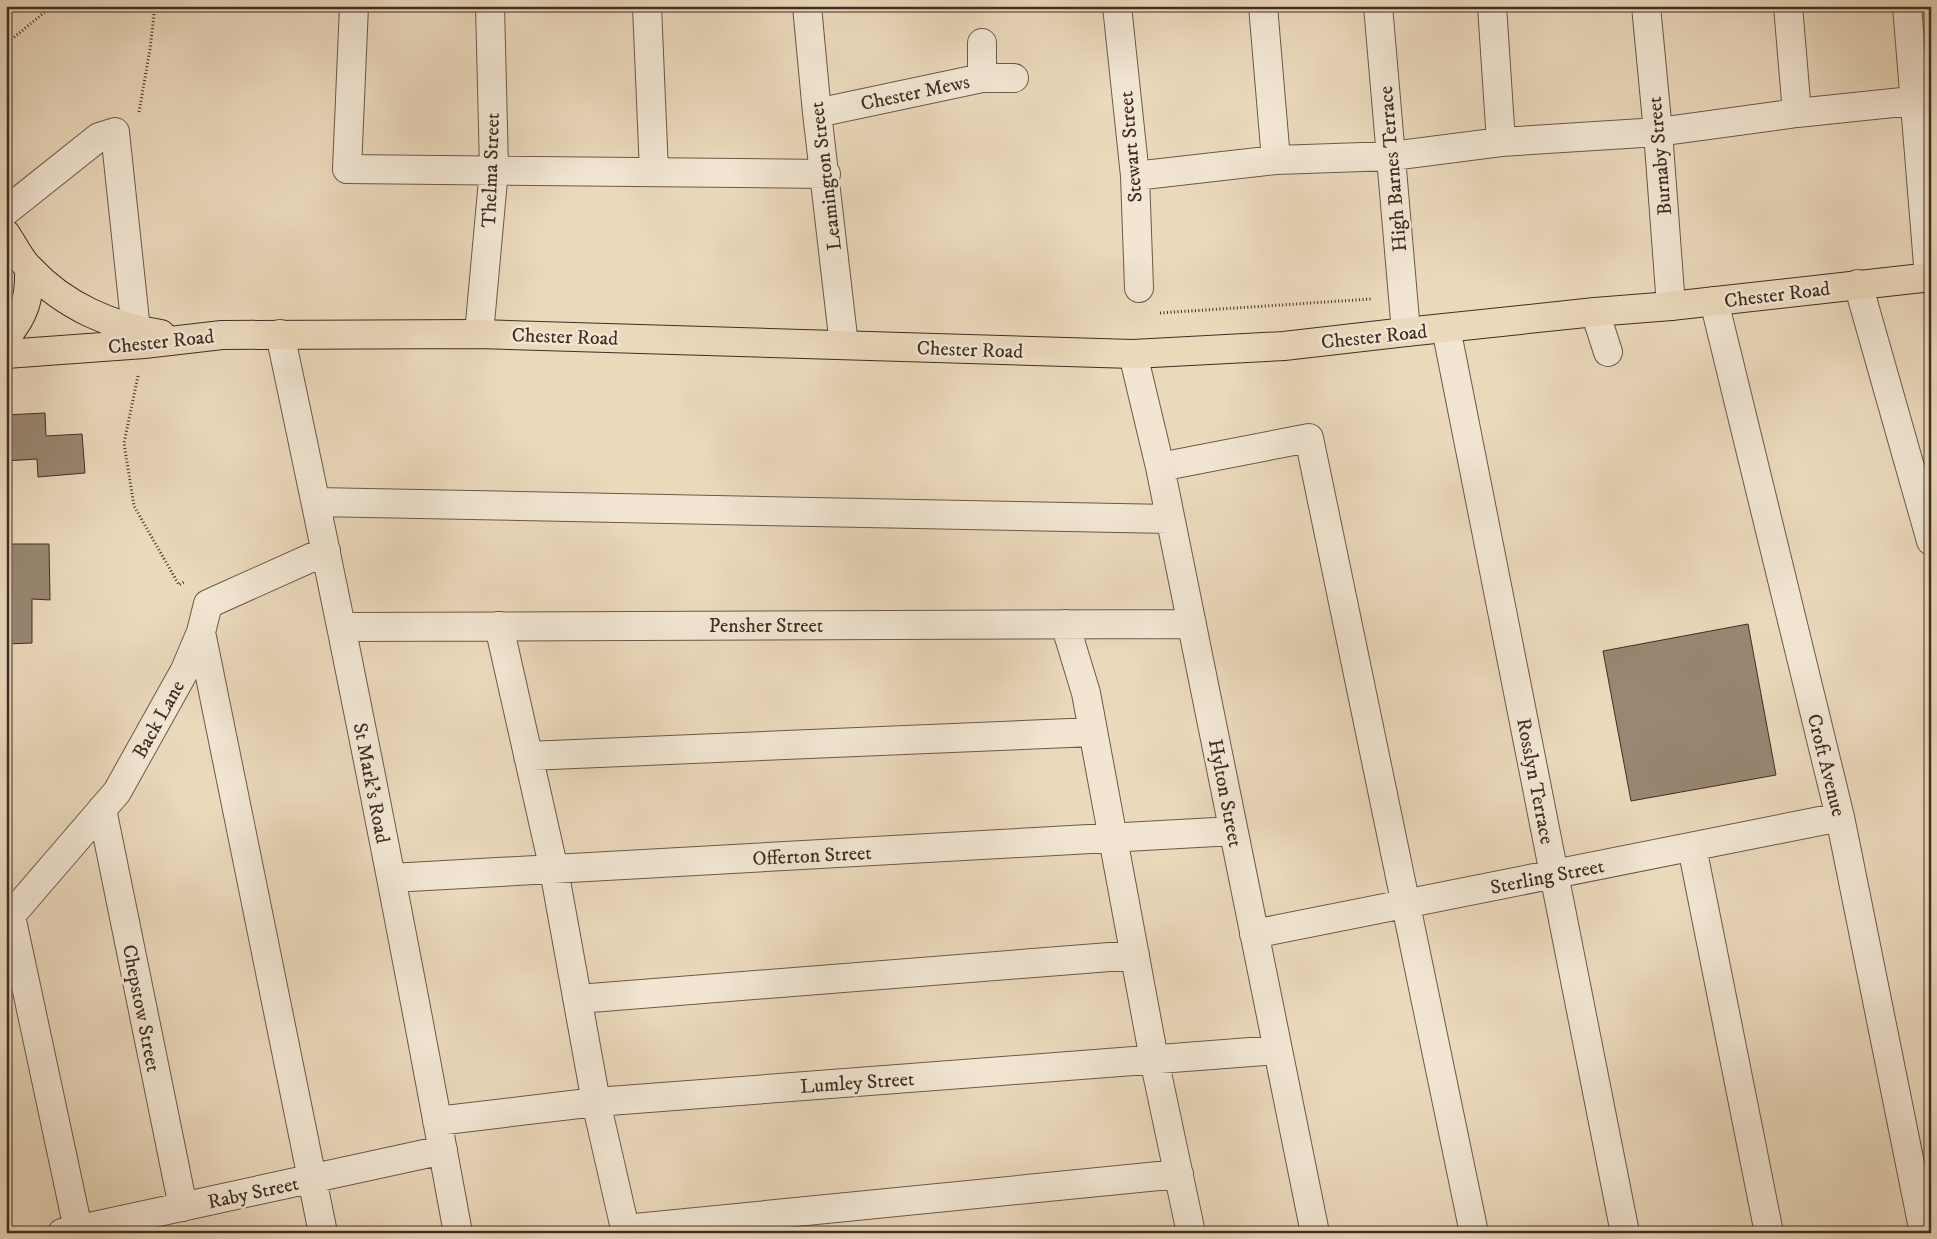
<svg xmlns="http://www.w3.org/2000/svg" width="1937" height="1239" font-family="'IM FELL DW Pica',serif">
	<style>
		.building { fill: #998773; stroke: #402e24 }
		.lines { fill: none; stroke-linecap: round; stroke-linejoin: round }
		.minor-casing { stroke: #6b594a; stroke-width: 30 }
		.major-casing { stroke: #402e24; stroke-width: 30 }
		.path { stroke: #402e24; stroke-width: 3; stroke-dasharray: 1 2.5; stroke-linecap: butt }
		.minor { stroke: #f2e6d3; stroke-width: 28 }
		.major { stroke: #ebd9bc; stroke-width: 28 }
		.labels { text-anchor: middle; stroke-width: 5; stroke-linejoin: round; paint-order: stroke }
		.street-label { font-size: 20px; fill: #402e24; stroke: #f2e6d3 }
	</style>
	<rect width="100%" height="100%" fill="#ebd9bc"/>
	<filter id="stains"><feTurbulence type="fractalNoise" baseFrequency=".004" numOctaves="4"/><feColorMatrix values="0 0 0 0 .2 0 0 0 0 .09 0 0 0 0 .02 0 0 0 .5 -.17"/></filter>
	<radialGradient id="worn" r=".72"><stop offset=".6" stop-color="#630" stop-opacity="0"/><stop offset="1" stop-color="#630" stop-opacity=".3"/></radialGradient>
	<!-- building -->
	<path class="building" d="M45 413 46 436 82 434 85 473 38 477 37 459 6 461V415Z
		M6 544H49L50 600 32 599V643L6 644Z
		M1748 624 1776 775 1631 801 1603 651Z"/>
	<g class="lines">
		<!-- minor casing -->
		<g class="minor-casing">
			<path id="minor" d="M354 6 347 169 826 174
				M647 6 654 172
				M807 6 817 113 844 345
				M1117 6 1135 176 1139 288
				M1263 6 1276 160
				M1378 6 1406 332
				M1492 6 1501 142
				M1646 6 1658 132 1671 306
				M1788 6 1797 113
				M1907 6 1929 277
				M982 43V78
				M817 113 982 78H1014
				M1135 176 1276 160 1392 156 1501 142 1658 132 1797 113 1931 99
				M6 211 99 137 115 132 136 330
				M1858 284 1931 541
				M1714 301 1840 817 1924 1233
				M1595 312 1608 352
				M1446 328 1625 1233
				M280 334C344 633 403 932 458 1233
				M479 334 494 169 490 6
				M1133 354 1160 467 1315 1233
				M1160 467 1309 438 1474 1233
				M316 502 1170 519
				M1065 624 1086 693 1154 1059 1191 1233
				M499 626 554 870 596 1102 626 1233
				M341 627 1192 624
				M201 632 323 1233
				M528 756 1093 732
				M102 809 183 1207
				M1692 847 1769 1233
				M391 878 1233 831
				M11 916 78 1229
				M6 921 117 792 185 670 201 632 208 604 326 551
				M1254 934 1840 817
				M578 999 1135 955
				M437 1121 596 1102 1277 1050
				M625 1229 1179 1174
				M62 1233 443 1150"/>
		</g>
		<!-- major casing -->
		<g class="major-casing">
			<path id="major" d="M6 234C14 246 20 260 30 269 64 306 113 327 161 334
				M6 337C25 315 30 297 29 269
				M6 354 144 344 222 335 479 334 1133 354 1284 346 1406 332 1595 312 1671 306 1931 277"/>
		</g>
		<!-- path -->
		<path class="path" d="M6 44 52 6
			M139 112 150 49 155 6
			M1160 313 1371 299
			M138 376 124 443 134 506 179 585 184 582"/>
		<!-- minor -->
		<use href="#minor" class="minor"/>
		<!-- major -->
		<use href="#major" class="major"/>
	</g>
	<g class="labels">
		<!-- street labels -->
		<g class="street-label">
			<text transform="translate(915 92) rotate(-12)" y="7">Chester Mews</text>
			<text transform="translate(1130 147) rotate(-95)" y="7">Stewart Street</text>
			<text transform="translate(1659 156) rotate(-95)" y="7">Burnaby Street</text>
			<text transform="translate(1392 169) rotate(-95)" y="7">High Barnes Terrace</text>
			<text transform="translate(490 170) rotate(-88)" y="7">Thelma Street</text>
			<text transform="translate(825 176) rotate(-97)" y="7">Leamington Street</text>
			<text transform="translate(1777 294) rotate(-7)" y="7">Chester Road</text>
			<text transform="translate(565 336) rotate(2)" y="7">Chester Road</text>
			<text transform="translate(1374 336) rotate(-6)" y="7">Chester Road</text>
			<text transform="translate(161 341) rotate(-6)" y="7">Chester Road</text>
			<text transform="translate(970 349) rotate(2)" y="7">Chester Road</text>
			<text x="766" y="632">Pensher Street</text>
			<text transform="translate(158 719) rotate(-61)" y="7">Back Lane</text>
			<text transform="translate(1827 765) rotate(76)" y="7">Croft Avenue</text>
			<text transform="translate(1536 781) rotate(79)" y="7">Rosslyn Terrace</text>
			<text transform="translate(372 783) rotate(79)" y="7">St Mark's Road</text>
			<text transform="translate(1226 793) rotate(79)" y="7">Hylton Street</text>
			<text transform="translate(812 855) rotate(-3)" y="7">Offerton Street</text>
			<text transform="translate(1547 876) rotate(-11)" y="7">Sterling Street</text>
			<text transform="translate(142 1008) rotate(79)" y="7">Chepstow Street</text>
			<text transform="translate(857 1082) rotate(-4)" y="7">Lumley Street</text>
			<text transform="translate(253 1192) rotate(-12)" y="7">Raby Street</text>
		</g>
	</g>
	<!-- margin -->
	<rect width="1937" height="1239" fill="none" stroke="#ebd9bc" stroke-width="25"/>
	<rect x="8" y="8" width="1922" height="1224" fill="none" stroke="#402e24" stroke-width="2.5"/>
	<rect x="12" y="12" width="1912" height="1214" fill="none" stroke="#402e24"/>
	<rect width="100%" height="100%" filter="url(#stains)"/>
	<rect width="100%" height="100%" fill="url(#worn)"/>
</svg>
